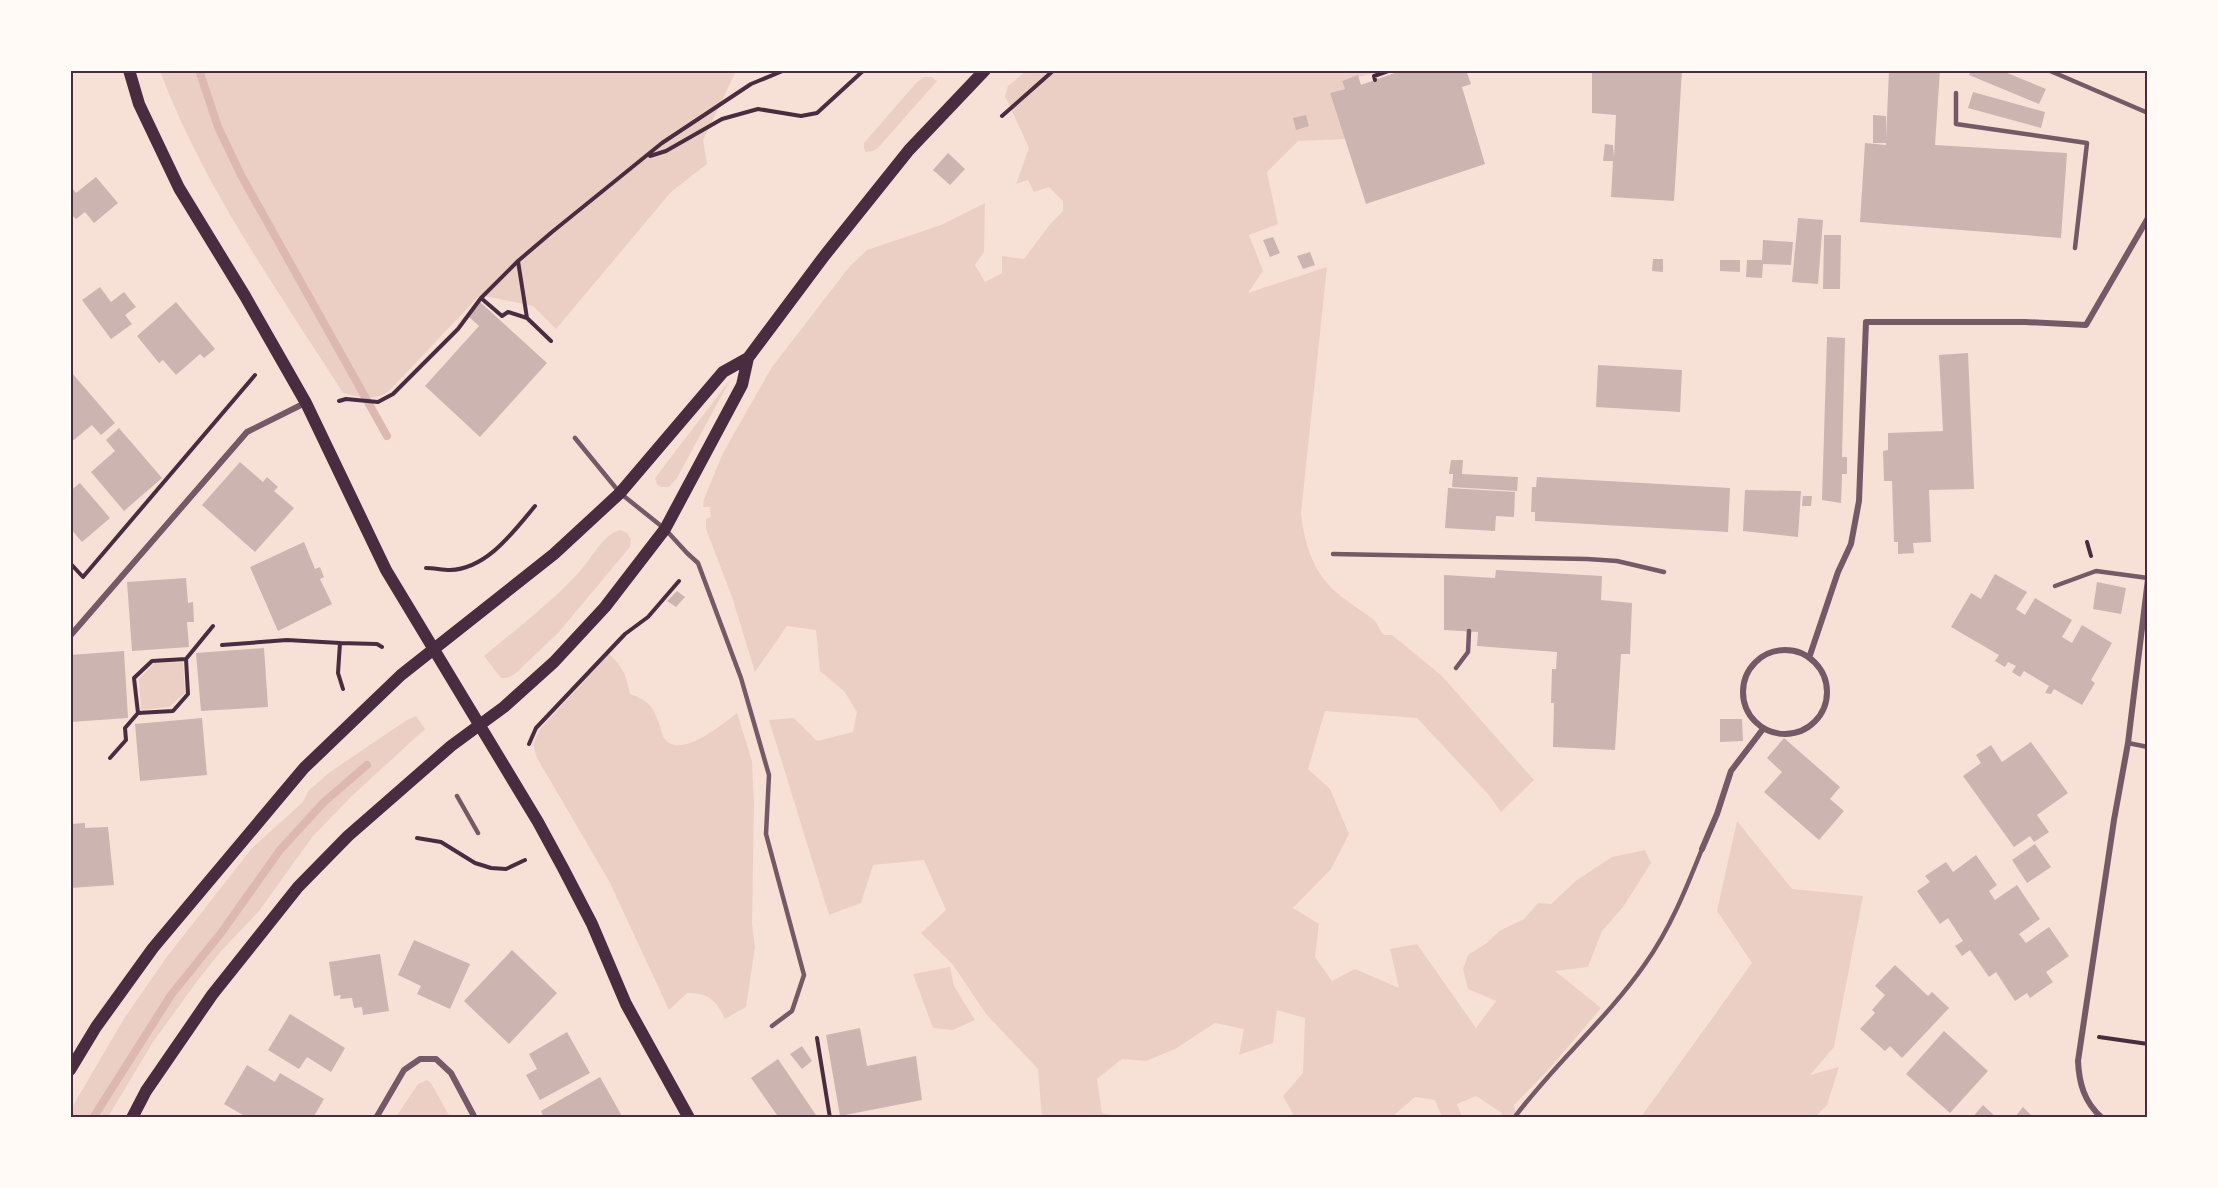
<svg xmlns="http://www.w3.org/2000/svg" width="2218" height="1188" font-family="'Times New Roman',serif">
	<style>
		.green { fill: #ebcfc5 }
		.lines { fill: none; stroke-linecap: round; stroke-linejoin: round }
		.stream { stroke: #dcb8b0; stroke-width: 8 }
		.building { fill: #ccb4b1 }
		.path { stroke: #4a2c40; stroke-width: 4 }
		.service { stroke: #755966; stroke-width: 4.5 }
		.minor { stroke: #755966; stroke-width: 6 }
		.secondary { stroke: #4a2c40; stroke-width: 12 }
		.neatline { fill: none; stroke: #4a2c40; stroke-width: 2 }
	</style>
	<rect width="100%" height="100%" fill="#f7e1d7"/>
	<!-- green -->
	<path class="green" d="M160 71H736L703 140 707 164 671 192 556 329 533 306 480 295 388 392C372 402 360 397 343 393 277 289 203 186 160 71Z
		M1026 71H1382L1342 81 1345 89 1330 93 1345 139 1298 141 1267 172 1278 224 1249 235 1263 271 1248 293 1327 267 1301 513C1304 543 1313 572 1336 592 1348 603 1362 610 1374 620 1379 625 1379 631 1384 635H1392L1441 675 1534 780 1501 812 1489 795 1417 718 1325 711 1308 769 1330 789 1349 834 1331 869 1293 908 1319 924 1315 957 1332 981 1355 969 1399 988 1390 949 1417 944 1476 1028 1496 1001 1468 989 1463 969 1468 955 1487 943 1499 931 1524 919 1538 903 1551 904 1577 880 1612 857 1645 850 1651 863 1623 907 1602 931 1588 967 1555 971 1601 1008 1550 1068 1514 1105 1517 1117H1501L1502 1113 1476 1096 1457 1104 1462 1117H1442L1435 1100 1415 1097 1392 1117H1291L1293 1114 1283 1096 1303 1073 1305 1018 1277 1010 1273 1043 1239 1055 1244 1029 1215 1023 1175 1049 1146 1061 1122 1059 1097 1079 1102 1113 1121 1117H1042L1038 1069 986 1014 953 965 921 933 946 910 924 860 873 865 861 903 829 915 769 720 794 718 817 741 853 732 857 712 844 691 820 671 816 630 787 626 755 672 732 597 706 529V519L711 517 710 507H703L704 499 723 453 772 367 850 266 867 250 941 225 985 203 984 252 975 265 985 282 1002 273V256L1024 259 1051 223 1063 211V201L1049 187 1034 192 1028 180 1016 184 1029 148 1005 96 1008 86Z
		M924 77H932L937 81 878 148 873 151 866 152 864 149V143L917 82Z
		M730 380 677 478 669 487H661L657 484 655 478 658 474Z
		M621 530 627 533 631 539 630 547 559 632 515 674 507 678H501L484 656C517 628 557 599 585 565 594 554 606 532 621 530Z
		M609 654C624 668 626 675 630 694 650 701 653 707 660 726 661 730 662 736 665 739 680 760 724 723 737 713L752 761 754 805 752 924 755 947 746 1007 725 1019C716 1000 709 993 687 993L669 1010 609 881 537 758 533 744 540 729Z
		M183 662 185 693 169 707 141 710 139 679 154 663Z
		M416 716 425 729 354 794 313 836 259 911 222 950 198 980 153 1042 108 1117H71V1109L125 1017 166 958 252 848 303 802 309 790 330 772 407 720Z
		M1737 821 1792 889 1863 896 1834 1047 1810 1075 1839 1067 1827 1105 1815 1117H1641L1752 963 1717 911Z
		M950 967 954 986 975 1020 953 1030 933 1028 913 974Z
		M427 1080 431 1083 450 1117H396L418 1084Z"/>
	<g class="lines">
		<!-- stream -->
		<path class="stream" d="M199 70 218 127 242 177 387 436
			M93 1118 171 995 221 933 280 850 324 802 367 765"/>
	</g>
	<!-- building -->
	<path class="building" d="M1403 70H1466L1471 84 1462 87 1485 164 1366 204 1330 93 1345 89 1342 81 1358 75 1361 85Z
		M1592 70H1682L1674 201 1611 197 1613 161H1603L1605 144 1613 145 1614 158 1616 115 1592 113Z
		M1889 70H1940L1935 145 2067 153 2061 238 1860 222 1865 143 1886 145V143H1873V115L1886 116V139Z
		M1971 70H2000L2046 89 2039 104 1969 75Z
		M1973 92 2045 112 2041 128 1968 108Z
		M1306 115 1309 126 1296 130 1293 118Z
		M948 153 965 169 950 185 933 170Z
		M96 177 118 203 94 223 85 212 76 219 70 213V185L76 193Z
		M1798 218 1823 220 1818 284 1792 282Z
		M1824 235H1841L1840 289H1823Z
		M1273 237 1280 253 1270 257 1263 240Z
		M1763 240 1793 242 1791 265 1763 264 1762 278 1746 277 1747 260H1762Z
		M1310 252 1315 265 1303 269 1297 256Z
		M1653 259H1663V272L1652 271Z
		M1720 260H1740V272L1720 271Z
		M100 287 111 302 124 292 136 307 125 315 132 324 111 339 82 300Z
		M176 302 215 349 204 358 200 354 176 375 163 360 159 363 137 336Z
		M480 302 547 363 480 437 425 386 479 326 468 316Z
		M1827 337 1845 338 1842 457H1847V474H1842L1841 503 1822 500Z
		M1968 353 1974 489 1929 490 1931 542 1913 543 1914 553 1898 554V542H1894L1892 481H1884L1883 451 1888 450V433L1943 431 1939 355Z
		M1598 365 1682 370 1680 412 1596 407Z
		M72 373 115 423 101 435 92 425 70 443Z
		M119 428 162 478 124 511 91 472 115 451 106 440Z
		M1451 460H1463L1462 474 1518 477 1517 491 1452 487 1453 474H1449Z
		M240 462 263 482 267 477 278 487 274 491 294 508 255 552 202 505Z
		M1537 477 1730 488 1728 532 1535 521V512H1531L1532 487H1536Z
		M80 483 110 518 82 542 70 528V491Z
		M1448 488 1515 492 1514 517 1496 516 1495 531 1445 528Z
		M1745 490 1801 491 1798 537 1743 531Z
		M1803 496H1812L1811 506H1802Z
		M304 542 315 569 320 567 324 577 320 579 332 604 278 631 250 567Z
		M1496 570 1602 576 1601 600 1632 603 1630 654H1621L1615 750 1553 747 1554 703H1551L1552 669H1556L1557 652 1477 646 1478 632 1444 630V575L1495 578Z
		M1995 574 2027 592 2016 609 2025 615 2035 598 2072 620 2062 637 2072 643 2082 625 2112 643 2091 680 2095 683 2082 705 2054 689 2051 694 2045 693 2049 686 2024 671 2020 677 2012 672 2016 666 2008 662 2005 667 1995 661 1999 655 1951 627 1971 593 1981 599Z
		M186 578 188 603 193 602 194 622H187L189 647 132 651 127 582Z
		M2097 582 2126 588 2121 614 2093 609Z
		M677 591 685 597 676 607 667 601Z
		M264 648 268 707 201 711 196 653Z
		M124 651 128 718 70 722V655Z
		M202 718 207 775 140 781 135 724Z
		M1720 719H1742L1743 741 1720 742Z
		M1784 738 1840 787 1830 799 1844 811 1819 840 1764 792 1782 772 1767 758Z
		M2031 742 2068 793 2037 815 2049 832 2034 842 2030 836 2014 847 1963 776 1981 763 1976 755 1991 745 2002 762Z
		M85 823V828L108 827 114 885 70 888V824Z
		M2035 844 2051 867 2027 883 2012 860Z
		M1976 855 1997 885 1989 891 1995 900 2017 885 2040 919 2019 934 2026 943 2049 927 2069 956 2046 972 2053 982 2030 998 2027 993 2015 1001 1996 972 1989 977 1970 950 1962 956 1955 946 1963 941 1948 918 1940 924 1917 891 1930 882 1925 876 1946 862 1953 872Z
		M414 940 470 964 450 1009 417 994 421 986 398 975Z
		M512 950 557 993 509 1044 464 1001Z
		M380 954 389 1011 363 1015 362 1007 354 1008 352 998 340 999 341 995 334 996 329 962Z
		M1895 965 1928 996 1932 992 1949 1008 1902 1058 1890 1046 1885 1051 1860 1029 1875 1013 1872 1010 1885 995 1875 986Z
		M290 1014 345 1048 331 1072 307 1057 299 1069 268 1050Z
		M860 1028 867 1066 916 1056 922 1100 840 1116 826 1035Z
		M1944 1031 1988 1071 1950 1113 1906 1074Z
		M567 1032 590 1073 540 1100 526 1075 537 1069 529 1054Z
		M802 1046 812 1061 802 1069 790 1054Z
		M778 1059 818 1118H779L751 1078Z
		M247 1065 275 1082 280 1073 324 1099 313 1118H248L224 1104Z
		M600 1077 623 1118H544L541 1111Z
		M1983 1105 1997 1118H1972Z
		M2023 1107 2034 1118H2014Z"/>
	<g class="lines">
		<!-- path -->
		<path class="path" d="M1375 80 1374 76 1391 70
			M1002 116 1054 70
			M650 156 666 151 722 119 758 109 801 116 817 113 864 70
			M518 261 527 318
			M481 298 502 316 508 312 527 318 551 341
			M339 401 346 399 378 402 393 394 458 329 481 298 518 261 552 232 662 143 751 84 785 70
			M2087 542 2091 556
			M70 563 83 577 255 375
			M426 568C434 568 442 570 450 570 487 569 514 531 535 506
			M222 645 287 640 340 643
			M186 659 213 626
			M343 689 338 673 340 643 377 644 382 647
			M529 744 536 728 625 634 648 617 679 581
			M110 758 126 740 125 728 138 713 134 678 152 661 186 659 188 694 173 711 138 713
			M417 838 441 842 475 863 491 868 506 869 525 860
			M2099 1037 2148 1044
			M817 1038 830 1118"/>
		<!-- service -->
		<path class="service" d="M2048 70 2148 113
			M1956 93V124L2087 143 2075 248
			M575 438 620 493 665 529 687 553 698 563 741 678 769 775 766 834 804 975 792 1011 772 1026
			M1333 554 1587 559 1617 561 1664 572
			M2055 586 2096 571 2148 578
			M1456 668 1468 652 1469 631
			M2128 743 2148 747
			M457 796 478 833
			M1514 1118C1554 1064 1607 1019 1645 964 1670 929 1686 889 1702 849"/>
		<!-- minor -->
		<path class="minor" d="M70 636 247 432 305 403
			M1743 692a42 42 0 1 1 84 0a42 42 0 1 1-84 0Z
			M1809 658 1838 572 1851 544 1859 501 1866 322H2025L2086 325 2148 218
			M1702 849 1717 814 1731 771 1763 729
			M376 1118 404 1070 420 1059H436L451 1073 475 1118
			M2102 1118C2084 1102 2079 1083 2078 1061L2114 820 2128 743 2148 579"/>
		<!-- secondary -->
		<path class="secondary" d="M129 70 139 104 179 188 245 296 306 403 386 570 538 822 563 868 592 924 626 1004 689 1118
			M70 1070 96 1027 153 948 304 768 401 675 554 554 620 493 723 372 748 358 825 255 909 150 985 70
			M132 1118 146 1091 212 995 298 887 348 836 451 746 504 707 554 662 605 607 665 529 742 385 748 358"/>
	</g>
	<!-- border -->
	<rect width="2218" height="1188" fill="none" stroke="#fffaf5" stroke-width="144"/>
	<rect x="72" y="72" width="2074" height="1044" class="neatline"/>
</svg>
